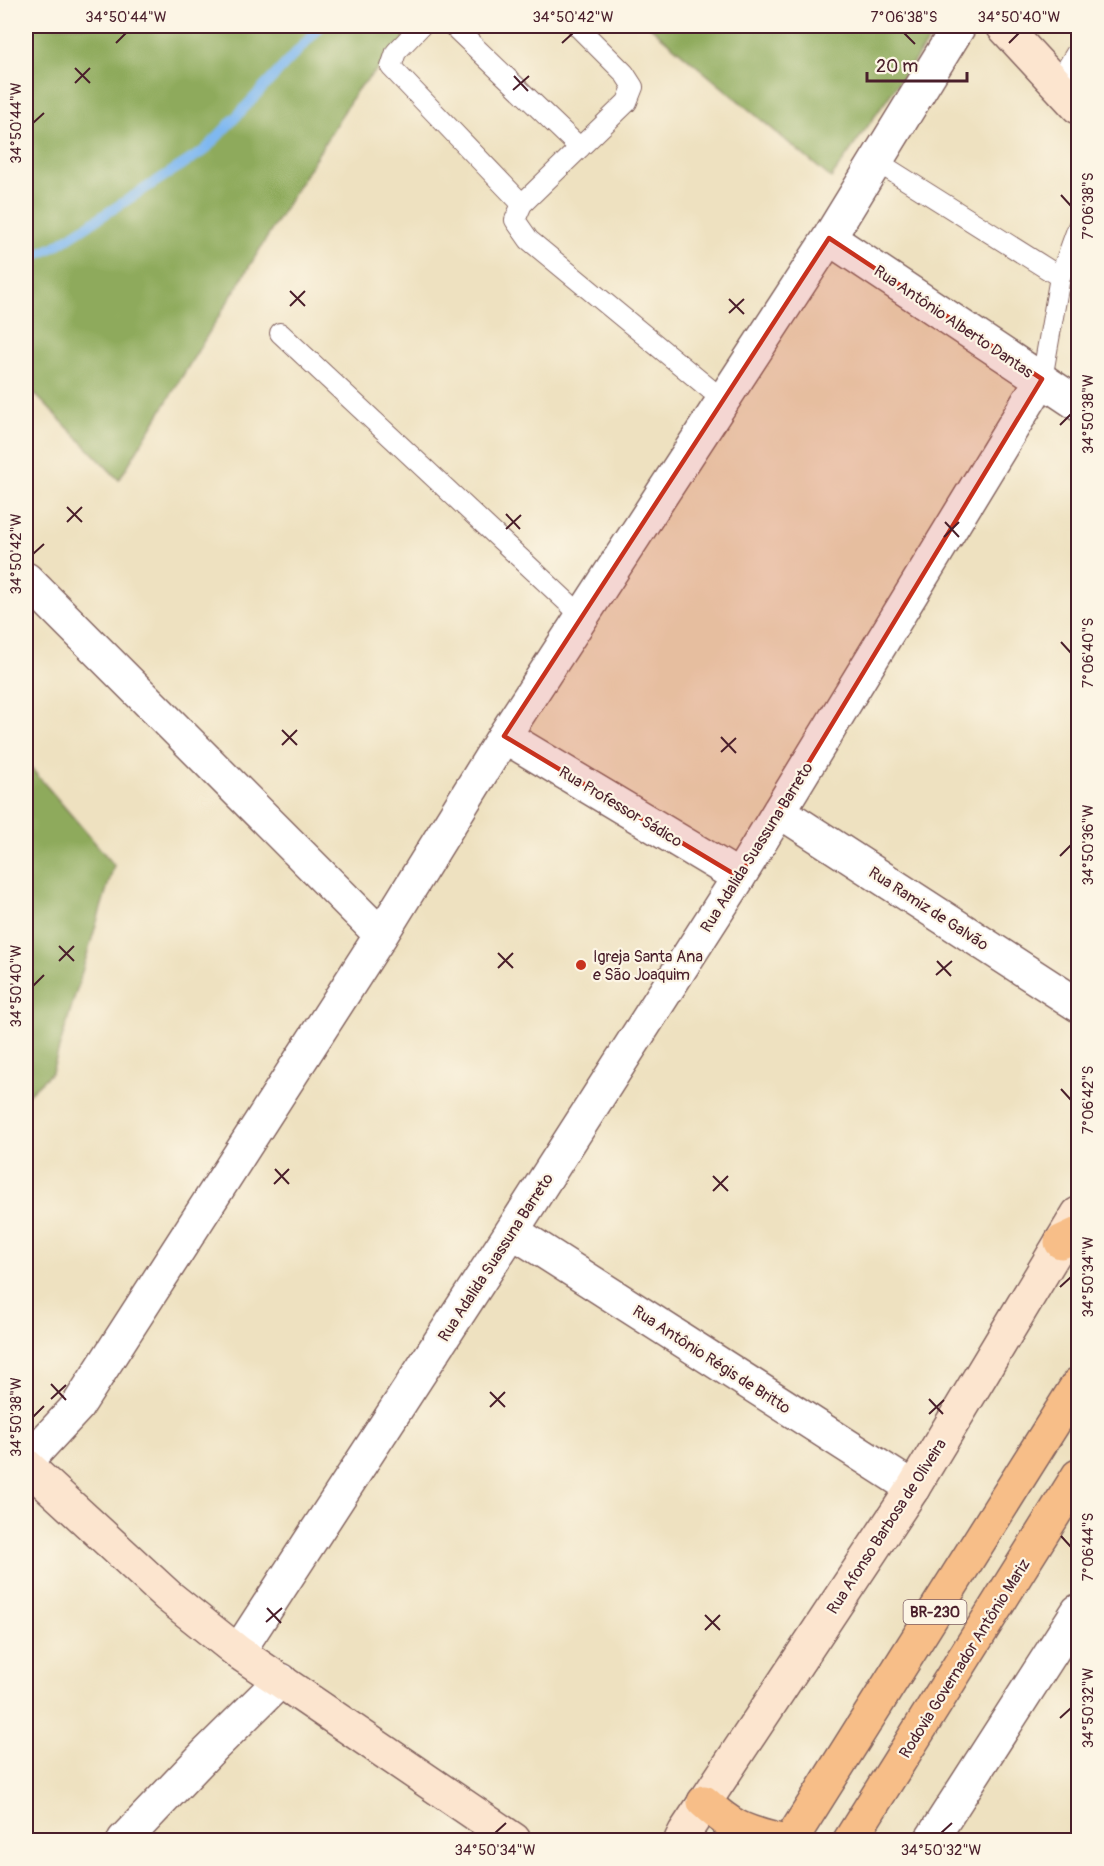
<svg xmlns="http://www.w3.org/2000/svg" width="1104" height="1866" font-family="Pangolin,sans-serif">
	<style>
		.forest { fill: #8eaa5c; stroke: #6c6444; stroke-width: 1.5 }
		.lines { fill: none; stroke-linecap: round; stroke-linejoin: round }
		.stream { stroke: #7fb8f0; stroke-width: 10 }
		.lane-casing { stroke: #83635f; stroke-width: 22 }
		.street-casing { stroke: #83635f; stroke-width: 36 }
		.secondary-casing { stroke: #83635f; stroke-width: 36 }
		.highway-casing { stroke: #83635f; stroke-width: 36 }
		.lane { stroke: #fff; stroke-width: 20 }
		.street { stroke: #fff; stroke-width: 33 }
		.secondary { stroke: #fce5cf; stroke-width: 33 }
		.highway { stroke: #f7be88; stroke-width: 33 }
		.marked { fill: #c8321e; fill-opacity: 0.2; stroke: #c8321e; stroke-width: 4.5; stroke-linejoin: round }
		.ticks { fill: none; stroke: #4a1f2b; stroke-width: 2 }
		.poi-dot { fill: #c8321e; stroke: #fcf5e5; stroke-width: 2 }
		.labels { text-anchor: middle; stroke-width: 4.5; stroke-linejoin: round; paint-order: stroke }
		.shield { fill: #fcf5e5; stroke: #7f5f63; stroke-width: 1.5 }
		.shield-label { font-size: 15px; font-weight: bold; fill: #4a1f2b }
		.street-label { font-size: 16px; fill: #4a1f2b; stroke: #fcf5e5 }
		.poi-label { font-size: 16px; fill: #4a1f2b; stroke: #fcf5e5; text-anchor: start }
		.neatline { fill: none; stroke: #4a1f2b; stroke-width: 2 }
		.ticks-label { font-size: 15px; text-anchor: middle; fill: #4a1f2b }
	</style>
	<rect width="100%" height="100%" fill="#fcf5e5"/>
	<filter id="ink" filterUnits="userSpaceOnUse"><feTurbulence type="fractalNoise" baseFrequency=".0167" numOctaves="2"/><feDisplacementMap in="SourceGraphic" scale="12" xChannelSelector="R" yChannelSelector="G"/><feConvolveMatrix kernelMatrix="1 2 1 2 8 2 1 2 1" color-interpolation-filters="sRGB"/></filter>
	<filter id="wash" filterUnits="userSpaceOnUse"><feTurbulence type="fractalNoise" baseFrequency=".008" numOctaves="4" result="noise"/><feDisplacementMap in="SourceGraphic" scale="24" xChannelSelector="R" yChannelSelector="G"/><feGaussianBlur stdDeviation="1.35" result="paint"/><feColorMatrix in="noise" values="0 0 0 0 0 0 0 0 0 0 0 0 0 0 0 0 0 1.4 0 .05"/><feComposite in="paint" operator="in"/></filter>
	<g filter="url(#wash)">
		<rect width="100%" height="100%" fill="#eee1c0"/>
		<!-- forest -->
		<path class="forest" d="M26 26H421L357 90 119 480 26 385Z
			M649 26H939L831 178Z
			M26 762 114 865 52 1072 26 1096Z"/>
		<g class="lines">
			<!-- stream -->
			<path class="stream" d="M26 260 54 247 205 150 321 26"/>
		</g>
	</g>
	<g filter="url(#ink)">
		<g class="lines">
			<!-- lane casing -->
			<g class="lane-casing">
				<path id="lane" d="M421 26 396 52 391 67 522 204
					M453 26 580 148
					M577 26 624 73 633 87 627 102 522 204 515 220 529 240 723 400
					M1058 83 1078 50
					M876 161 1060 277
					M280 333 582 616
					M1042 379 1060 277 1078 227"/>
			</g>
			<!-- street casing -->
			<g class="street-casing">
				<path id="street" d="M829 238 1078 404
					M26 579 381 935
					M504 736 739 877
					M779 811 1078 1005
					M512 1231 913 1488
					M26 1462 77 1407 381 935 504 736 829 238 959 26
					M238 1652 512 1231 739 877 1042 379
					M124 1840 207 1753 281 1680
					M931 1840 1078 1611"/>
			</g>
			<!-- secondary casing -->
			<g class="secondary-casing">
				<path id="secondary" d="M1003 26 1078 107
					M26 1465 168 1596 238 1652 514 1840
					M681 1840 685 1832 913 1488 1078 1214"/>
			</g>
			<!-- highway casing -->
			<g class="highway-casing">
				<path id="highway" d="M1061 1242 1078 1234
					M704 1802C732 1827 741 1831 777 1840
					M791 1840 1078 1384
					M850 1840 1078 1476"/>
			</g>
			<!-- lane -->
			<use href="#lane" class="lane"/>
			<!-- street -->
			<use href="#street" class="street"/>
			<!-- secondary -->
			<use href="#secondary" class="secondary"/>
			<!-- highway -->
			<use href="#highway" class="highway"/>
		</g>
	</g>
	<!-- marked area -->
	<path class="marked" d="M829 238 1042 379 739 877 504 736Z"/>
	<!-- ticks -->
	<path class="ticks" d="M904 33 915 44M116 43 126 33M562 43 573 33M1009 43 1019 33M75 68 90 83M514 76 528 91M75 83 90 68M513 90 529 76M33 123 44 113M1061 195 1071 206M290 291 305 306M729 299 744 314M290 306 305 291M729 313 744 299M1060 425 1071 414M67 507 82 522M506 514 520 529M67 522 82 507M945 522 959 537M506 529 521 515M944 537 959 522M33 554 44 544M1061 642 1071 653M282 730 297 745M721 737 736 753M282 745 297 730M721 752 736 738M1060 856 1071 845M59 946 74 961M498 953 513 968M59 961 74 946M937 961 951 976M498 968 513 953M936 975 952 961M33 986 44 975M1061 1089 1071 1100M275 1169 289 1184M713 1176 728 1191M274 1184 289 1169M713 1191 728 1176M1060 1287 1071 1277M51 1384 66 1400M490 1392 505 1407M51 1399 66 1385M929 1399 943 1414M490 1407 505 1392M929 1414 944 1400M33 1417 44 1406M1061 1536 1071 1547M267 1608 281 1623M705 1615 720 1630M266 1622 282 1608M705 1630 720 1615M1060 1718 1071 1708M495 1833 506 1823M941 1833 952 1823"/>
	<!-- markers -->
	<circle class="poi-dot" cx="581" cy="965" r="6"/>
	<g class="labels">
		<!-- shield labels -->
		<rect class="shield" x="903.5" y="1600" width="63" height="24" rx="4.5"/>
		<g class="shield-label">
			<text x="935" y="1617">BR-230</text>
		</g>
		<!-- street labels -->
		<g class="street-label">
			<text transform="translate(954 321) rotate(34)" y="6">Rua Antônio Alberto Dantas</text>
			<text transform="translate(621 806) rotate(31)" y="6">Rua Professor Sádico</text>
			<text transform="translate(756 847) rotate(-58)" y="6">Rua Adalida Suassuna Barreto</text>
			<text transform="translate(929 908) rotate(33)" y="6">Rua Ramiz de Galvão</text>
			<text transform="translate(495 1257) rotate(-57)" y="6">Rua Adalida Suassuna Barreto</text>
			<text transform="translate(712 1359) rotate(33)" y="6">Rua Antônio Régis de Britto</text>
			<text transform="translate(886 1526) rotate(-57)" y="6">Rua Afonso Barbosa de Oliveira</text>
			<text transform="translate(964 1658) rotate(-58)" y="6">Rodovia Governador Antônio Mariz</text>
		</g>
		<!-- poi labels -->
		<g class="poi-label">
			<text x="593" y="962">Igreja Santa Ana<tspan x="593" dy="18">e São Joaquim</tspan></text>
		</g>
	</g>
	<!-- margin -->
	<rect width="1104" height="1866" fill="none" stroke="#fcf5e5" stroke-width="66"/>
	<!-- scale -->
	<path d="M867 72v9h100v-9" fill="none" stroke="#4a1f2b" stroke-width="3"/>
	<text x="876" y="72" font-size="18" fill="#4a1f2b" stroke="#fcf5e5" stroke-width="4.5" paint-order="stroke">20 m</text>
	<rect x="33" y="33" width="1038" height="1800" class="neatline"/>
	<g class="ticks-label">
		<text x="126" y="22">34°50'44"W</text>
		<text x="573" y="22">34°50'42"W</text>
		<text x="904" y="22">7°06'38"S</text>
		<text x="1019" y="22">34°50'40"W</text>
		<text transform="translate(16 123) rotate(-90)" y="5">34°50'44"W</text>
		<text transform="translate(1088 206) rotate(-90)" y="5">7°06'38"S</text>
		<text transform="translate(1088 414) rotate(-90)" y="5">34°50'38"W</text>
		<text transform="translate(16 554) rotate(-90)" y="5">34°50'42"W</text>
		<text transform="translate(1088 653) rotate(-90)" y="5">7°06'40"S</text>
		<text transform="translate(1088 845) rotate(-90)" y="5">34°50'36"W</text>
		<text transform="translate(16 986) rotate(-90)" y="5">34°50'40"W</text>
		<text transform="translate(1088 1100) rotate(-90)" y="5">7°06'42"S</text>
		<text transform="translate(1088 1277) rotate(-90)" y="5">34°50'34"W</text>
		<text transform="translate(16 1417) rotate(-90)" y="5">34°50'38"W</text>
		<text transform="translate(1088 1547) rotate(-90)" y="5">7°06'44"S</text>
		<text transform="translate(1088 1708) rotate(-90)" y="5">34°50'32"W</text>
		<text x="495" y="1855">34°50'34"W</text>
		<text x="941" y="1855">34°50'32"W</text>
	</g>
</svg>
